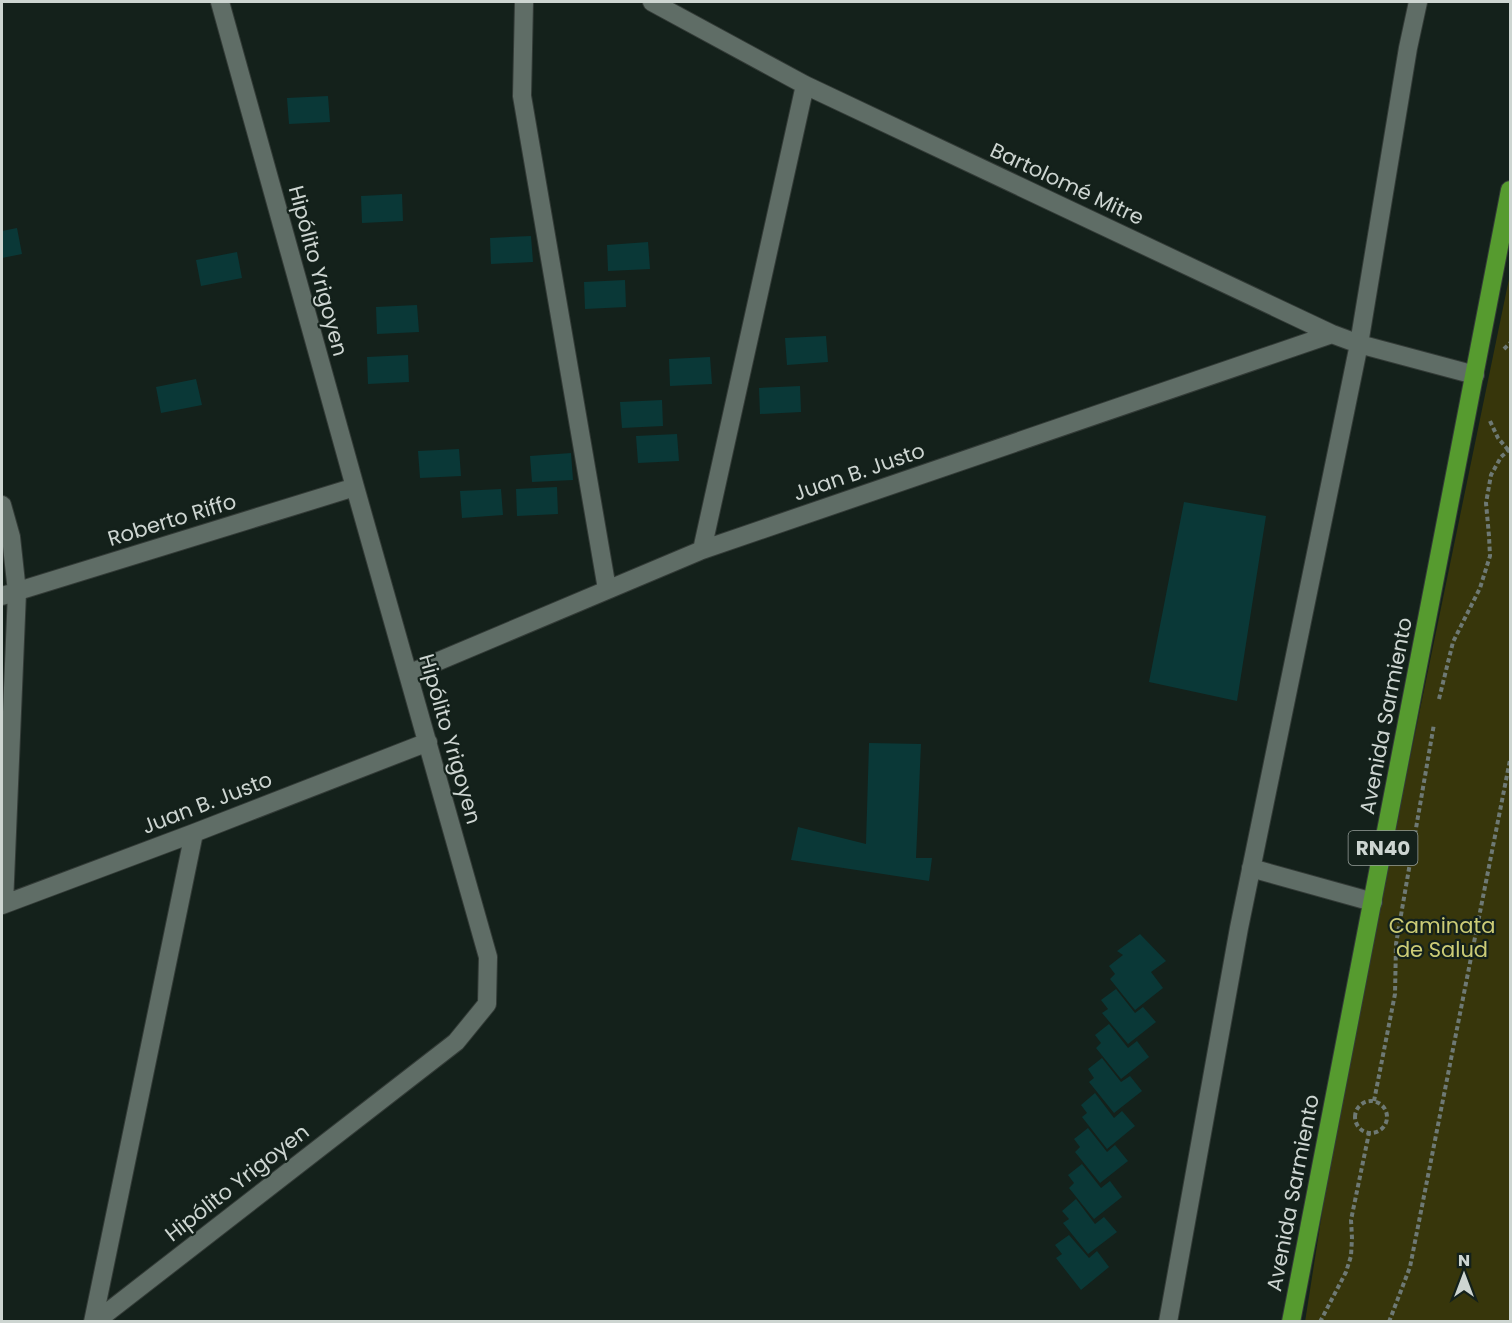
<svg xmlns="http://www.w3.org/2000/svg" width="1512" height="1323" font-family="Poppins,sans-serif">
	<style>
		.green { fill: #37360b }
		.building { fill: #0a3837 }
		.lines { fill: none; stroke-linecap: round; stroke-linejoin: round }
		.street-casing { stroke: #333b37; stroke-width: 20 }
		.highway-casing { stroke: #333b37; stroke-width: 20 }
		.path { stroke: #6e7974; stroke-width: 4; stroke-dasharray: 4.5 3; stroke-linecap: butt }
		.street { stroke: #5f6d66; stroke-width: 18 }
		.highway { stroke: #569b2f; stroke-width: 18 }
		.labels { text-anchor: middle; stroke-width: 4.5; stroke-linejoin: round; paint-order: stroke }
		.shield { fill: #14211b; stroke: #969f9a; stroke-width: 1.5 }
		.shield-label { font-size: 20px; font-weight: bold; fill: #cdd5d1 }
		.street-label { font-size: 21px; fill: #cdd5d1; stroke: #14211b }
		.park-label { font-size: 21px; fill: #cccc76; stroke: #14211b }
	</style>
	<rect width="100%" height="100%" fill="#14211b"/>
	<!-- green -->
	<path class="green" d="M1510 274V1321L1305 1322 1333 1143 1398 816Z"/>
	<!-- building -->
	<path class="building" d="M328 96 330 122 289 124 287 98Z
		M402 194 403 221 362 223 361 196Z
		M17 228 22 254 2 258V231Z
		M531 236 533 262 491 264 490 238Z
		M648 242 650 269 608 271 607 245Z
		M237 252 242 278 201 286 196 260Z
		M625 280 626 307 585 309 584 282Z
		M417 305 419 332 377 334 376 307Z
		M826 336 828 362 787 365 785 338Z
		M408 355 409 382 368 384 367 357Z
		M710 357 712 384 670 386 669 359Z
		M196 379 202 405 161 413 156 387Z
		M800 386 801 412 760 414 759 388Z
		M662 400 663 426 622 428 620 402Z
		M677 434 679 461 638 463 636 436Z
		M459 449 461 476 420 478 418 451Z
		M571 453 573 480 532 482 530 456Z
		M557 487 558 514 517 516 516 489Z
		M501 489 503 515 462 518 460 491Z
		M1184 502 1266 516 1237 701 1149 682Z
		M869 743 921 744 916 858H932L929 881 791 860 798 827 866 844Z
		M1140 934 1166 961 1151 972 1163 988 1135 1010 1110 979 1115 974 1109 966 1123 955 1117 951Z
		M1116 989 1135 1013 1143 1007 1156 1022 1128 1044 1102 1013 1108 1009 1101 1000Z
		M1109 1024 1128 1048 1137 1041 1149 1057 1121 1079 1096 1048 1101 1043 1095 1035Z
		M1102 1058 1121 1082 1130 1076 1142 1091 1114 1113 1089 1082 1094 1078 1088 1069Z
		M1095 1093 1114 1118 1122 1111 1135 1126 1107 1149 1082 1117 1087 1113 1081 1105Z
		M1088 1128 1107 1152 1115 1145 1128 1161 1100 1183 1075 1152 1080 1147 1074 1139Z
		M1082 1164 1101 1188 1110 1181 1122 1197 1094 1219 1069 1188 1074 1183 1068 1175Z
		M1076 1199 1095 1224 1104 1217 1117 1232 1088 1254 1063 1223 1069 1219 1062 1211Z
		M1069 1235 1089 1258 1097 1251 1109 1267 1081 1290 1056 1258 1062 1254 1055 1245Z"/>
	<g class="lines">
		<!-- street casing -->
		<g class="street-casing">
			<path id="street" d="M524 2 522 96 607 589
				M652 2 805 85 1332 334 1359 344 1475 375
				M2 505 11 537 17 592 4 904
				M702 550 805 85
				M2 596 355 487
				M408 674 702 550 1332 334
				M1251 868 1373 902
				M2 905 194 833 428 742
				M93 1322 194 833
				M95 1322 456 1042 487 1004 488 957 355 487 220 2
				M1168 1322 1239 928 1359 344 1408 48 1418 2"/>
		</g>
		<!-- highway casing -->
		<g class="highway-casing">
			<path id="highway" d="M1291 1322 1510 190"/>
		</g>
		<!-- path -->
		<path class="path" d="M1504 349 1510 343
			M1490 421 1498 438 1509 451
			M1439 699 1453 642 1480 588 1490 556 1489 536 1486 503 1491 475 1501 457 1510 449
			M1355 1117a16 16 0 1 1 32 0a16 16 0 1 1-32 0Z
			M1374 1101 1395 994 1396 944 1434 724
			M1320 1322 1346 1272 1351 1256 1352 1238 1351 1220 1369 1133
			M1389 1322 1410 1267 1510 760"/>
		<!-- street -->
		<use href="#street" class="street"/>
		<!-- highway -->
		<use href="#highway" class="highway"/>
	</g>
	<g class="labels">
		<!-- shield labels -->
		<rect class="shield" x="1348.5" y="831" width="69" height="34" rx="4.5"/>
		<g class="shield-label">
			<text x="1383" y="855">RN40</text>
		</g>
		<!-- street labels -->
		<g class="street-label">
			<text transform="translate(1067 184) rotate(25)" y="7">Bartolomé Mitre</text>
			<text transform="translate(318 271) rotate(75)" y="7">Hipólito Yrigoyen</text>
			<text transform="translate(859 472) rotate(-19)" y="7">Juan B. Justo</text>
			<text transform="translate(172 520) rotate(-17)" y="7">Roberto Riffo</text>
			<text transform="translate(1386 716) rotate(-79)" y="7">Avenida Sarmiento</text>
			<text transform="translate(450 739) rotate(74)" y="7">Hipólito Yrigoyen</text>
			<text transform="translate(207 803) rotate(-21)" y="7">Juan B. Justo</text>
			<text transform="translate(237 1183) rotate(-38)" y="7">Hipólito Yrigoyen</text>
			<text transform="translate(1293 1193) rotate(-79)" y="7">Avenida Sarmiento</text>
		</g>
		<!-- park labels -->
		<g class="park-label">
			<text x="1442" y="933">Caminata<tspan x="1442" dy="24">de Salud</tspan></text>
		</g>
	</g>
	<!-- border -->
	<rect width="1512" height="1323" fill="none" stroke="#cdd5d1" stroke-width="6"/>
	<!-- north arrow -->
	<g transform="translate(1464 1275)" stroke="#14211b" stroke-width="4.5" paint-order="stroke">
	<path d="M0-4.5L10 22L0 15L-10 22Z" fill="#cdd5d1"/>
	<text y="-9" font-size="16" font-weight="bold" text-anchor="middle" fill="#cdd5d1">N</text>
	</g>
</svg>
